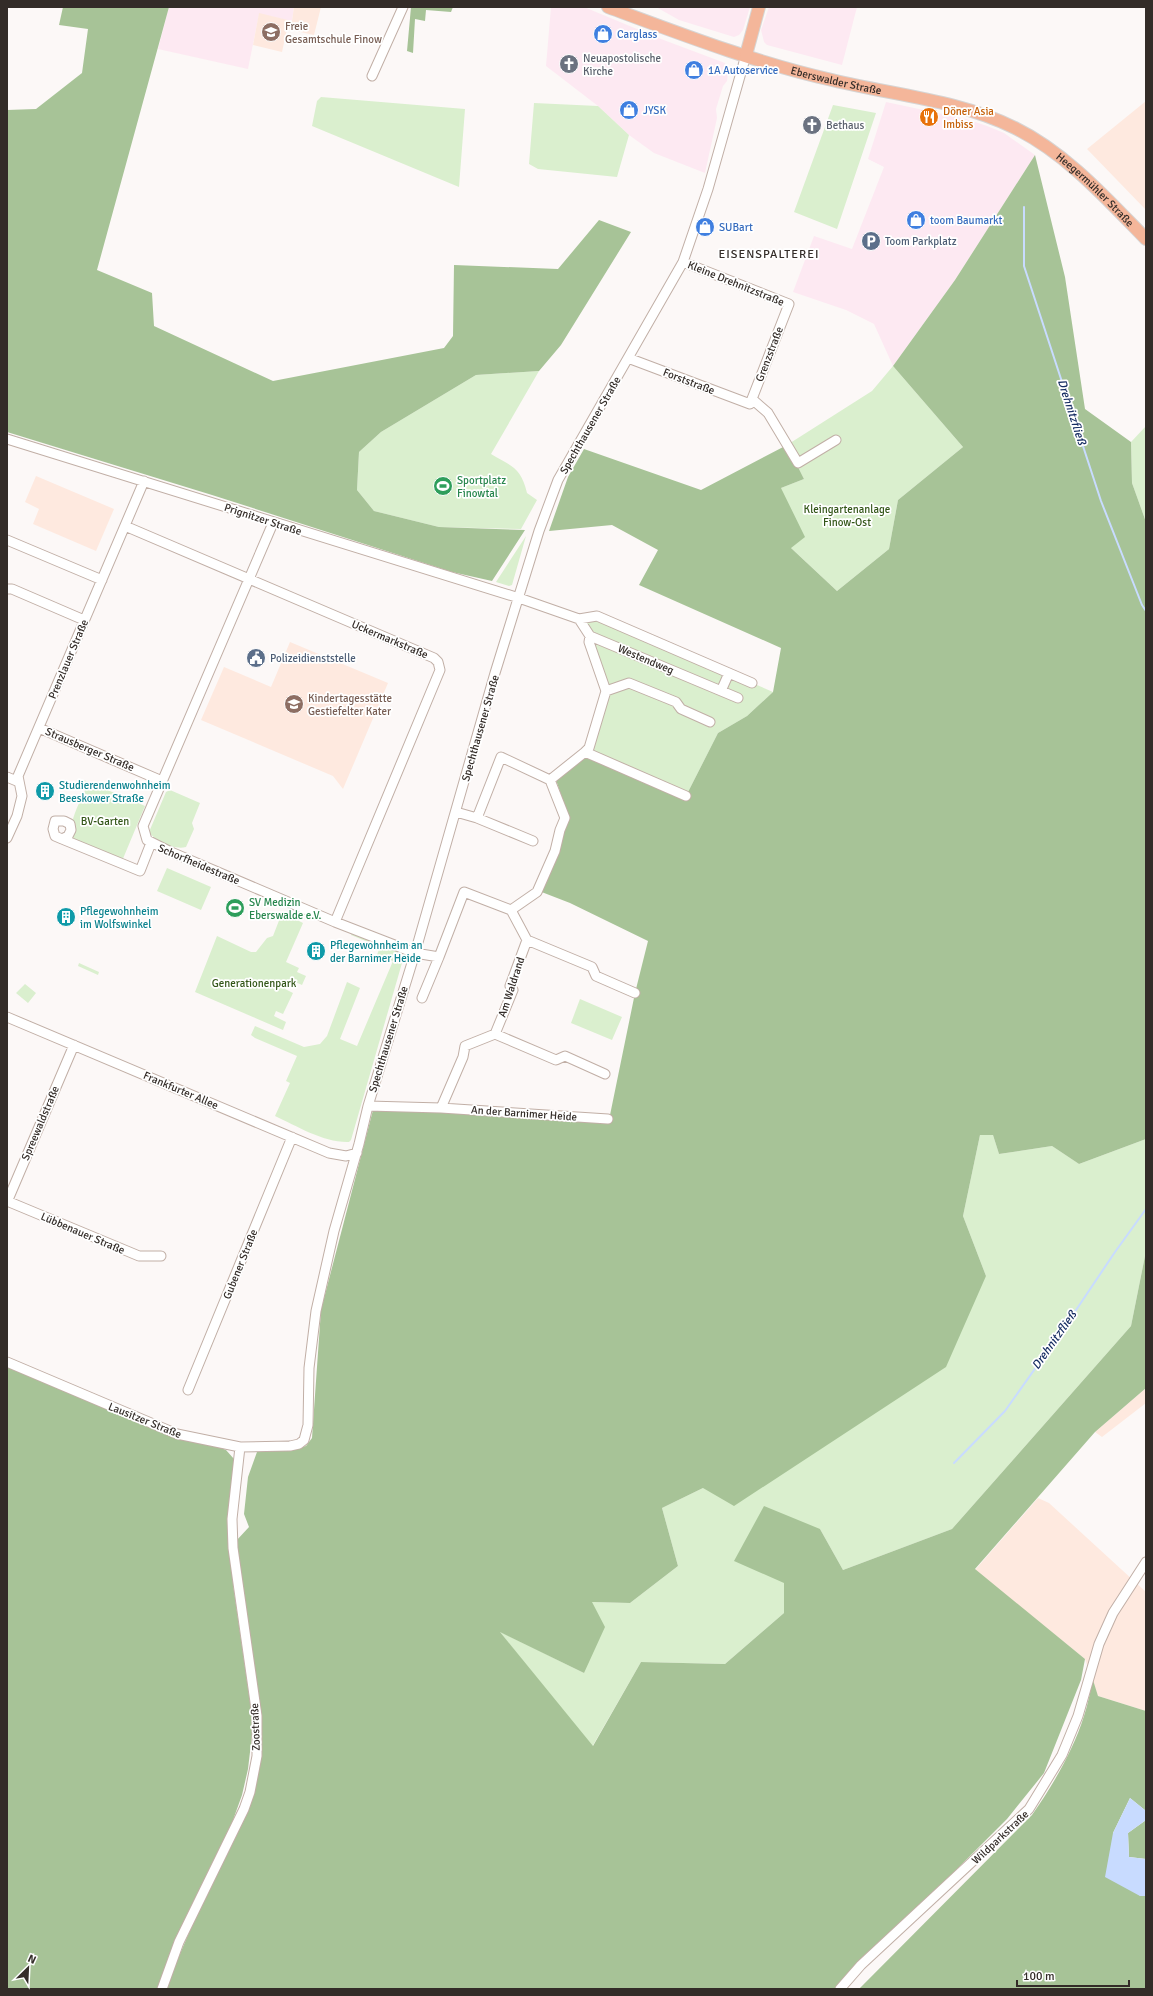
<svg xmlns="http://www.w3.org/2000/svg" width="1153" height="1996" font-family="Signika,sans-serif">
	<style>
		.commercial { fill: #fde9f2 }
		.built { fill: #fee9df }
		.green { fill: #daefce }
		.forest { fill: #a7c397 }
		.water { fill: #c8dbff }
		.lines { fill: none; stroke-linecap: round; stroke-linejoin: round }
		.stream { stroke: #c8dbff; stroke-width: 2 }
		.minor-casing { stroke: #c1afa6; stroke-width: 11 }
		.major-casing { stroke: #d6d5d4; stroke-width: 14 }
		.minor { stroke: #fff; stroke-width: 9 }
		.major { stroke: #f4b69a; stroke-width: 12 }
		.labels { text-anchor: middle; stroke-width: 3.5; stroke-linejoin: round; paint-order: stroke }
		.education-label { font-size: 11px; fill: #785e54; stroke: #fff; text-anchor: start }
		.shop-label { font-size: 11px; fill: #366cbe; stroke: #fff; text-anchor: start }
		.worship-label { font-size: 11px; fill: #5b616d; stroke: #fff; text-anchor: start }
		.street-label { font-size: 11px; fill: #332c28; stroke: #fff }
		.food-label { font-size: 11px; fill: #c56008; stroke: #fff; text-anchor: start }
		.service-label { font-size: 11px; fill: #4e5e75; stroke: #fff; text-anchor: start }
		.leisure-label { font-size: 11px; fill: #27864d; stroke: #fff; text-anchor: start }
		.park-label { font-size: 11px; fill: #325517; stroke: #fff }
		.culture-label { font-size: 11px; fill: #0d838f; stroke: #fff; text-anchor: start }
		.neighbourhood-label { font-size: 12px; letter-spacing: 1px; fill: #332c28; stroke: #fff }
		.water-label { font-size: 12px; font-style: italic; fill: #162d62; stroke: #fff }
	</style>
	<rect width="100%" height="100%" fill="#fcf8f7"/>
	<!-- commercial -->
	<path class="commercial" d="M169 7H294L292 21 259 14 248 69 158 49Z
		M551 7H584L661 39 725 63 728 73 727 81 723 86 716 109 717 118 705 173 654 153 629 135 598 106 546 66Z
		M656 7H750L743 30 739 35 734 37 679 20Z
		M769 7H857L842 65 767 45 764 42 761 30Z
		M886 102 966 119 987 126 1004 133 1035 155 955 280 893 366 874 324 846 310 793 292 814 236 852 249 884 167 868 159Z"/>
	<!-- built -->
	<path class="built" d="M294 7H321L314 35 287 29 282 52 253 45 259 13 292 21Z
		M1146 101V210L1087 149Z
		M36 476 114 509 96 551 33 524 39 509 25 502Z
		M290 642 388 683 343 789 333 776 201 720 224 667 271 687Z
		M1146 1388V1403L1102 1437 1095 1432Z
		M1038 1498 1049 1503 1146 1592V1711L1098 1696 1085 1659 975 1570Z"/>
	<!-- green -->
	<path class="green" d="M321 97 465 109 459 187 312 126 317 101Z
		M534 103 598 106 629 135 617 177 538 169 529 164Z
		M833 105 876 113 837 229 794 212Z
		M893 366 963 447 898 500 889 549 837 591 790 547 781 488 804 479 787 445 872 391Z
		M539 371 491 454C511 466 521 467 527 493L537 500 521 529 439 527 374 511 357 490 359 452 381 432 476 375Z
		M1146 426V522L1132 483 1131 442Z
		M526 536 512 585 509 586 496 582Z
		M597 616 773 692 747 716 718 733 686 796 585 752 606 691 579 619Z
		M84 780 145 806 122 861 74 840C66 824 80 803 86 788Z
		M170 790 200 803 192 823 194 829 186 847C174 850 156 842 149 832L166 792Z
		M167 868 211 887 201 910 157 891Z
		M287 915 303 923 286 962 299 968 297 972 306 976 302 985 289 979 285 989 293 993 283 1014 276 1011 274 1016 286 1022 283 1030 195 992 217 936 251 952H256L267 938 273 936 280 918 285 920Z
		M352 930 399 948 396 957 402 963 351 1140 349 1142C324 1143 297 1126 275 1116L290 1083 286 1081 297 1056 255 1038 251 1035 255 1026 304 1047 320 1044 327 1036 347 982 360 988 340 1039 357 1046 393 961 377 955 380 947 351 935Z
		M79 963 99 972 98 975 78 966Z
		M25 984 36 993 28 1003 16 993Z
		M580 999 622 1017 612 1040 571 1023Z
		M980 1135H993L999 1154 1052 1146 1079 1164 1146 1139V1251L1131 1326 952 1529 843 1570 820 1529 784 1583V1613L725 1664 641 1662 592 1747 499 1631 584 1673 592 1602 630 1603 678 1566 662 1508 703 1488 986 1276 963 1216Z"/>
	<!-- forest -->
	<path class="forest" d="M63 7H169L97 270 152 293 154 326 273 381 444 348 453 336 454 265 558 269 599 220 631 232 561 345 539 371 476 375 381 432 359 452 357 490 374 511 439 527 525 530 492 581 452 572 212 495 7 432V110L36 109 82 73 88 29 59 25Z
		M411 7H453L451 12 426 10 425 21 415 19 413 53 407 51Z
		M1035 155 1065 277 1085 409 1131 442 1132 483 1146 522V1139L1079 1164 1052 1146 999 1154 993 1135H980L963 1216 986 1276 946 1367 734 1506 703 1488 662 1508 678 1566 630 1603 592 1602 605 1627 584 1673 500 1632 593 1746 641 1662 725 1664 784 1613V1583L734 1561 764 1506 820 1529 843 1570 952 1529 1131 1326 1146 1251V1388L1095 1432 975 1569 1085 1659 1081 1680 1044 1773 1007 1819 837 1989H165L258 1771 236 1541 249 1527 244 1514 248 1477 257 1452 291 1450 306 1446 312 1438 321 1310 373 1110 609 1120 635 993 648 941 570 903 539 891 569 818 556 780 585 752 686 796 718 733 747 716 773 692 781 648 639 585 658 550 612 525 549 531 568 477 584 449 701 490 787 445 804 479 781 488 805 537 791 548 837 591 889 549 898 500 963 447 893 366 955 280Z
		M7 1362 226 1450 234 1459 230 1535 233 1584 251 1709 252 1735 248 1769 242 1795 228 1834 158 1989H7Z
		M1093 1680 1098 1696 1146 1711V1811L1130 1798 1113 1833 1140 1896H1146V1989H859L1032 1815C1053 1785 1073 1751 1084 1716 1088 1704 1090 1692 1093 1680Z
		M1146 1820V1859L1129 1857 1128 1833Z"/>
	<!-- water -->
	<path class="water" d="M1130 1798 1146 1811V1820L1128 1833 1129 1857 1146 1859V1896H1140L1105 1877 1113 1833Z"/>
	<g class="lines">
		<!-- stream -->
		<path class="stream" d="M1024 207V266L1101 501 1142 605 1146 611
			M954 1463 1005 1411 1068 1322 1115 1252 1146 1209"/>
		<!-- minor casing -->
		<g class="minor-casing">
			<path id="minor" d="M372 76 403 7
				M628 358 750 404 789 304 683 262
				M752 399 768 413 798 463 836 440
				M7 439 519 598 579 619 597 616 752 683
				M273 523 143 826 147 840 171 852 335 922 415 953 439 957 464 892 511 910 527 940 592 967 596 976 635 993
				M125 526 434 658 438 662 440 670 335 922
				M7 540 102 580
				M7 589H12L84 620
				M579 619 590 636 738 698
				M606 691 629 683 676 702 681 709 710 722
				M721 691 729 673
				M39 728 162 781
				M585 752 589 748 606 691 589 642 590 636
				M7 777 19 782
				M456 812 477 818 533 841
				M477 818 501 757 550 780 585 752 686 796
				M55 821H64L70 824 71 830 68 836 62 839 55 836 53 829Z
				M7 838 17 816 22 796 18 776 144 481
				M62 839 140 871 151 843
				M511 910 537 892 555 851 560 830 565 818 550 780
				M422 998 439 957
				M7 1017 329 1153 346 1156 357 1153
				M495 1034 513 990 510 986 527 940
				M368 1106 441 1108 608 1119
				M441 1108 463 1057 465 1046 495 1034 556 1060 565 1056 605 1074
				M7 1201 139 1256H161
				M7 1202 74 1045
				M7 1362 177 1434 240 1447 290 1446 299 1444 304 1440 308 1425 309 1368 316 1311 334 1231 359 1144 368 1106 415 953 495 673 539 531 558 480 683 262 708 189 746 55
				M188 1390 292 1137
				M162 1989 179 1942 244 1809 250 1792 257 1756V1716L233 1548 232 1519 240 1447
				M840 1989 861 1965 1029 1809 1062 1755 1078 1716 1099 1644 1113 1613 1146 1562"/>
		</g>
		<!-- major casing -->
		<g class="major-casing">
			<g id="major">
				<path id="s1" d="M608 7C681 34 756 63 832 80 893 95 959 100 1015 128 1066 153 1107 199 1146 239"/>
				<path d="M746 55 759 7"/>
			</g>
		</g>
		<!-- minor -->
		<use href="#minor" class="minor"/>
		<!-- major -->
		<use href="#major" class="major"/>
	</g>
	<!-- icons -->
	<defs>
		<g id="school-disc" transform="scale(1)"><circle r="9.5" fill="#8d6e63" stroke="#fff"/><path d="M0-5L7-2L0 1L-7-2ZM-4 1L0 2.5L4 1V4Q0 6-4 4Z" fill="#fff"/></g>
		<g id="shop-disc" transform="scale(1)"><circle r="9.5" fill="#3f7fe0" stroke="#fff"/><path d="M-5-2.5h2.3a2.7 3.5 0 0 1 5.4 0H5L5.5 6h-11ZM-1.5-2.5h3a1.5 2.3 0 0 0-3 0Z" fill="#fff"/></g>
		<g id="church-disc" transform="scale(1)"><circle r="9.5" fill="#6b7280" stroke="#fff"/><path d="M-1.2-6h2.4v3.5h3.3v2.4h-3.3V6h-2.4V-.1h-3.3v-2.4h3.3Z" fill="#fff"/></g>
		<g id="restaurant-disc" transform="scale(1)"><circle r="9.5" fill="#e8710a" stroke="#fff"/><path d="M-5-6h1v4h1v-4h1v4h1v-4h1v5L-1.5 .5V6h-2V.5L-5-1ZM5-6V6H3V1.5H1.5Q1.5-4 5-6Z" fill="#fff"/></g>
		<g id="parking-disc" transform="scale(1)"><circle r="9.5" fill="#5c6f8a" stroke="#fff"/><path d="M-3.5-5.5H1a3.5 3.5 0 0 1 0 7H-1V5.5H-3.5ZM-1-3.4V-.6H.8a1.4 1.4 0 0 0 0-2.8Z" fill="#fff"/></g>
		<g id="stadium-disc" transform="scale(1)"><circle r="9.5" fill="#2e9e5b" stroke="#fff"/><path d="M0-5a6.5 5 0 1 0 0 10a6.5 5 0 1 0 0-10ZM-3.5-1.8h7v3.6h-7Z" fill="#fff"/></g>
		<g id="civic-disc" transform="scale(1)"><circle r="9.5" fill="#5c6f8a" stroke="#fff"/><path d="M-.6-6.5H3V-4.5H.6V-3L4-1V1h2V6H-6V1h2V-1L-.6-3ZM-1.2 2.5V6h2.4V2.5Z" fill="#fff"/></g>
		<g id="building-disc" transform="scale(1)"><circle r="9.5" fill="#0f9aa8" stroke="#fff"/><path d="M-4-6H4V6H1V3H-1V6H-4ZM-2.5-4.3h1.7v1.8h-1.7ZM.8-4.3h1.7v1.8H.8ZM-2.5-1h1.7V.8h-1.7ZM.8-1h1.7V.8H.8Z" fill="#fff"/></g>
	</defs>
	<g fill-rule="evenodd">
		<use href="#school-disc" x="271" y="32"/>
		<use href="#shop-disc" x="603" y="34"/>
		<use href="#church-disc" x="569" y="64"/>
		<use href="#shop-disc" x="694" y="70"/>
		<use href="#shop-disc" x="629" y="110"/>
		<use href="#restaurant-disc" x="929" y="117"/>
		<use href="#church-disc" x="812" y="125"/>
		<use href="#shop-disc" x="916" y="220"/>
		<use href="#shop-disc" x="705" y="227"/>
		<use href="#parking-disc" x="871" y="241"/>
		<use href="#stadium-disc" x="443" y="486"/>
		<use href="#civic-disc" x="256" y="658"/>
		<use href="#school-disc" x="294" y="704"/>
		<use href="#building-disc" x="45" y="791"/>
		<use href="#stadium-disc" x="235" y="908"/>
		<use href="#building-disc" x="66" y="917"/>
		<use href="#building-disc" x="316" y="951"/>
	</g>
	<g class="labels">
		<!-- education labels -->
		<g class="education-label">
			<text x="285" y="30">Freie<tspan x="285" dy="13">Gesamtschule Finow</tspan></text>
			<text x="308" y="702">Kindertagesstätte<tspan x="308" dy="13">Gestiefelter Kater</tspan></text>
		</g>
		<!-- shop labels -->
		<g class="shop-label">
			<text x="617" y="38">Carglass</text>
			<text x="708" y="74">1A Autoservice</text>
			<text x="643" y="114">JYSK</text>
			<text x="930" y="224">toom Baumarkt</text>
			<text x="719" y="231">SUBart</text>
		</g>
		<!-- worship labels -->
		<g class="worship-label">
			<text x="583" y="62">Neuapostolische<tspan x="583" dy="13">Kirche</tspan></text>
			<text x="826" y="129">Bethaus</text>
		</g>
		<!-- street labels -->
		<g class="street-label">
			<text dy="4" stroke="none"><textPath href="#s1" startOffset="240">Eberswalder Straße</textPath></text>
			<text dy="4" stroke="none"><textPath href="#s1" startOffset="527">Heegermühler Straße</textPath></text>
			<text transform="translate(736 283) rotate(22)" y="4">Kleine Drehnitzstraße</text>
			<text transform="translate(769 354) rotate(-69)" y="4">Grenzstraße</text>
			<text transform="translate(689 381) rotate(21)" y="4">Forststraße</text>
			<text transform="translate(590 425) rotate(-60)" y="4">Spechthausener Straße</text>
			<text transform="translate(263 519) rotate(18)" y="4">Prignitzer Straße</text>
			<text transform="translate(390 639) rotate(23)" y="4">Uckermarkstraße</text>
			<text transform="translate(68 659) rotate(-67)" y="4">Prenzlauer Straße</text>
			<text transform="translate(646 659) rotate(23)" y="4">Westendweg</text>
			<text transform="translate(480 728) rotate(-74)" y="4">Spechthausener Straße</text>
			<text transform="translate(90 749) rotate(23)" y="4">Strausberger Straße</text>
			<text transform="translate(199 864) rotate(23)" y="4">Schorfheidestraße</text>
			<text transform="translate(511 987) rotate(-72)" y="4">Am Waldrand</text>
			<text transform="translate(388 1039) rotate(-73)" y="4">Spechthausener Straße</text>
			<text transform="translate(181 1090) rotate(23)" y="4">Frankfurter Allee</text>
			<text transform="translate(524 1113) rotate(4)" y="4">An der Barnimer Heide</text>
			<text transform="translate(40 1123) rotate(-67)" y="4">Spreewaldstraße</text>
			<text transform="translate(83 1233) rotate(23)" y="4">Lübbenauer Straße</text>
			<text transform="translate(240 1264) rotate(-68)" y="4">Gubener Straße</text>
			<text transform="translate(145 1420) rotate(22)" y="4">Lausitzer Straße</text>
			<text transform="translate(255 1727) rotate(-92)" y="4">Zoostraße</text>
			<text transform="translate(1000 1837) rotate(-43)" y="4">Wildparkstraße</text>
		</g>
		<!-- food labels -->
		<g class="food-label">
			<text x="943" y="115">Döner Asia<tspan x="943" dy="13">Imbiss</tspan></text>
		</g>
		<!-- service labels -->
		<g class="service-label">
			<text x="885" y="245">Toom Parkplatz</text>
			<text x="270" y="662">Polizeidienststelle</text>
		</g>
		<!-- leisure labels -->
		<g class="leisure-label">
			<text x="457" y="484">Sportplatz<tspan x="457" dy="13">Finowtal</tspan></text>
			<text x="249" y="906">SV Medizin<tspan x="249" dy="13">Eberswalde e.V.</tspan></text>
		</g>
		<!-- park labels -->
		<g class="park-label">
			<text x="847" y="513">Kleingartenanlage<tspan x="847" dy="13">Finow-Ost</tspan></text>
			<text x="105" y="825">BV-Garten</text>
			<text x="254" y="987">Generationenpark</text>
		</g>
		<!-- culture labels -->
		<g class="culture-label">
			<text x="59" y="789">Studierendenwohnheim<tspan x="59" dy="13">Beeskower Straße</tspan></text>
			<text x="80" y="915">Pflegewohnheim<tspan x="80" dy="13">im Wolfswinkel</tspan></text>
			<text x="330" y="949">Pflegewohnheim an<tspan x="330" dy="13">der Barnimer Heide</tspan></text>
		</g>
		<!-- neighbourhood labels -->
		<g class="neighbourhood-label">
			<text x="769" y="258">EISENSPALTEREI</text>
		</g>
		<!-- water labels -->
		<g class="water-label">
			<text transform="translate(1072 412) rotate(72)" y="4">Drehnitzfließ</text>
			<text transform="translate(1054 1340) rotate(-55)" y="4">Drehnitzfließ</text>
		</g>
	</g>
	<!-- border -->
	<rect width="1153" height="1996" fill="none" stroke="#332c28" stroke-width="16"/>
	<!-- north arrow -->
	<g transform="translate(28 1968) rotate(24)" stroke="#ffffff" stroke-width="3" paint-order="stroke">
	<path d="M0-3L7 15L0 10L-7 15Z" fill="#332c28"/>
	<text y="-6" font-size="11" font-weight="bold" text-anchor="middle" fill="#332c28">N</text>
	</g>
	<!-- scale -->
	<path d="M1017 1980v6h112v-6" fill="none" stroke="#332c28" stroke-width="2"/>
	<text x="1023" y="1980" font-size="12" fill="#332c28" stroke="#ffffff" stroke-width="3" paint-order="stroke">100 m</text>
</svg>
